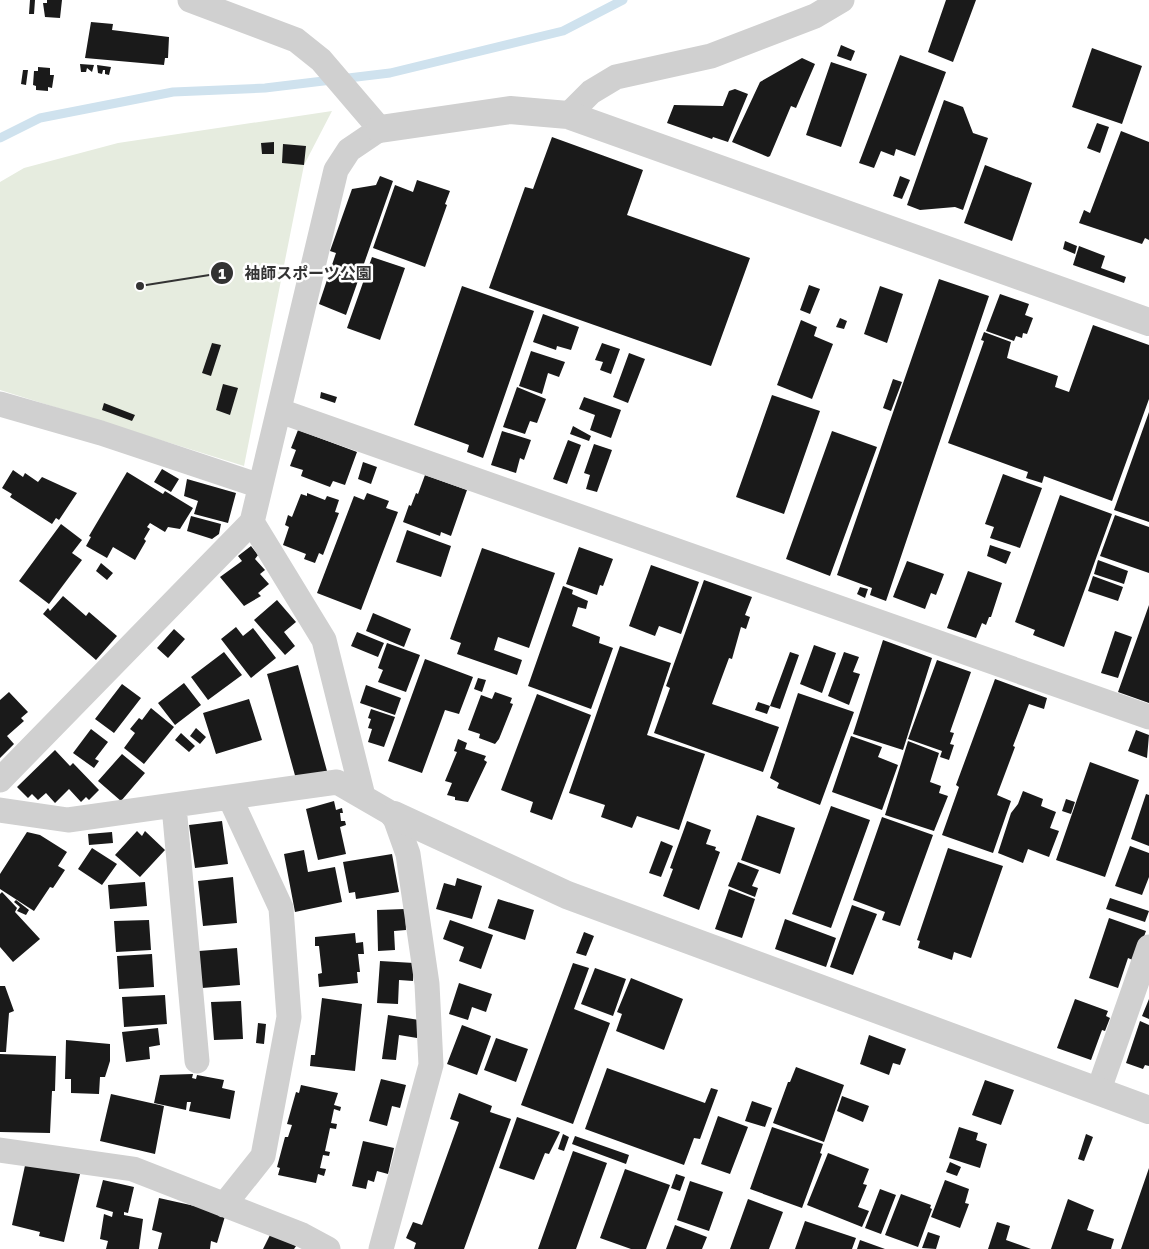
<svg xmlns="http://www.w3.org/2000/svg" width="1149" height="1249" font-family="'Golos Text','Noto Sans JP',sans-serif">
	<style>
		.green { fill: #e6ecdf }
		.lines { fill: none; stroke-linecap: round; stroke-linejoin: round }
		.stream { stroke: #cfe2ee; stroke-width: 9 }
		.building { fill: #1a1a1a }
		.minor { stroke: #d0d0d0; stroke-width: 25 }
		.tertiary { stroke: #d0d0d0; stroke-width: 28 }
		.leader { fill: none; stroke: #333; stroke-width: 2 }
		.callout-dot { fill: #333; stroke: #fff; stroke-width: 2 }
		.mark-label { font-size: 15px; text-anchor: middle; font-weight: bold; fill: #fff }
		.callout-label { font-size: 16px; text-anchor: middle; font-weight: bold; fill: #333; stroke: #fff; stroke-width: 5; stroke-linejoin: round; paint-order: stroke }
	</style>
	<rect width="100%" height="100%" fill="#fff"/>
	<!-- green -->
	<path class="green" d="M332 111 304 165 244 466 0 390V182L24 168 118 143Z"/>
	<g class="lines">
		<!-- stream -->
		<path class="stream" d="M0 138 40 118 173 92 265 88 390 73 563 31 623 0"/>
	</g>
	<!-- building -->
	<path class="building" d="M30 0H35L34 14H29Z
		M47 0H62L60 18 45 17 43 3H47Z
		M946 0H976L953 62 928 52Z
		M91 22 113 24 112 30 169 37 168 58H165L164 65 85 58Z
		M841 45 855 51 851 61 837 56Z
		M1092 48 1142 66 1122 124 1072 107Z
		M900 55 946 72 915 156 896 149 894 156 881 151 874 168 859 163Z
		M802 58 815 64 796 108 791 106 770 156 768 157 732 142 760 82Z
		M831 62 867 74 841 147 806 135Z
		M80 64 94 65 92 72 87 68 86 72H81Z
		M97 65 111 67 109 75 105 74V70H103L102 74 98 73Z
		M38 67 50 68V75H54L52 88 48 87V91L36 90V86L33 85 34 71H38Z
		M23 70H28L26 85 21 84Z
		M735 89 748 94 728 142 713 137 712 139 667 123 674 105 723 106 729 91Z
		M944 100 963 107 973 133 988 138 963 210 955 207 920 210 907 205Z
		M1097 123 1109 127 1100 153 1087 148Z
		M1121 131 1149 142V240L1145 238 1142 244 1079 223 1084 210 1090 213Z
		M552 137 643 170 627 215 750 258 711 366 489 288 525 187 533 189Z
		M274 142V154H262L261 143Z
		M283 144 306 146 304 165 282 163Z
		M985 165 1032 183 1012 241 964 223Z
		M380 176 393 181 346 315 319 304 336 253 330 251 352 189 376 185Z
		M900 176 910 180 902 199 893 196Z
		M417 180 450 191 445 204 447 205 425 267 373 248 395 185 413 192Z
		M1065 241 1077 246 1075 254 1063 249Z
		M1079 246 1105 256 1101 268 1126 277 1124 283 1073 265Z
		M372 257 405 268 380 340 347 328Z
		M939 279 989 296 886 601 870 595 872 588 837 575Z
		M809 285 820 289 810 314 800 310Z
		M462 286 534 311 483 458 467 452 469 445 414 425Z
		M880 286 903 294 887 343 864 334Z
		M1000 294 1029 304 1025 315 1033 318 1027 334 1023 333 1022 338 1016 336 1014 341 986 331Z
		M543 314 579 327 571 350 557 346 556 350 533 342Z
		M840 318 847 321 844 329 836 327Z
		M801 320 817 327 814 336 833 344 812 399 777 385Z
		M1093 325 1149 345V399L1112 501 1044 476 1042 483 1026 478 1028 472 948 443 984 341 981 340 984 332 1011 342 1007 358 1058 376 1055 387 1069 392Z
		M212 343 221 345 211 376 202 373Z
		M602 343 620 349 611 374 600 370 603 362 595 360Z
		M531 351 565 362 559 377 548 373 542 394 519 386Z
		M629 353 645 359 628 403 613 397Z
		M893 379 902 382 891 411 883 408Z
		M223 384 238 388 230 415 216 410Z
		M517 387 546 399 537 423 530 421 525 434 503 427Z
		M321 392 337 397 335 403 320 398Z
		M772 395 820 411 784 514 736 497Z
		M584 397 621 410 611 438 590 430 595 415 579 409Z
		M104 403 135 415 132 421 102 410Z
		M1149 412V522L1114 510Z
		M573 426 591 436 589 441 570 434Z
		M298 430 357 452 345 485 333 481 330 487 301 476 303 470 290 466 296 450 291 448Z
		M502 431 531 440 524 460 520 458 516 473 491 465Z
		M832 431 877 447 830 576 786 559Z
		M568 440 581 445 567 484 553 479Z
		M594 444 612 450 597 492 586 489 590 475 584 473Z
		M363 462 377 467 371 484 358 479Z
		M162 469 179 479 171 492 154 482Z
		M13 470 23 477 25 473 38 482 42 477 77 493 59 520 56 518 52 524 10 497 12 494 2 488Z
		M127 472 163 494 165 491 193 508 180 529 168 527 165 532 150 523 147 527 150 529 144 539 146 541 135 560 113 547 107 558 86 546 91 537 89 536Z
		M1003 474 1042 488 1020 548 990 538 994 527 985 524Z
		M425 475 467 490 451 536 441 532 440 536 403 522 409 505 411 506 416 493 418 494Z
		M187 479 236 493 228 523 194 514 198 501 184 496Z
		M307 493 325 500 327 496 339 500 335 512 339 513 323 555 319 553 315 563 304 559 306 554 283 545 289 527 285 525 288 515 292 517 301 494 307 496Z
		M367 493 389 501 386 508 398 512 361 610 317 593 354 496 364 500Z
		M1060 495 1112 514 1064 647 1033 635 1035 630 1015 622Z
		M1115 515 1149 527V573L1100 556Z
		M191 516 221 524 219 534 212 539 187 531Z
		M61 524 82 540 72 553 82 560 49 604 19 581Z
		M407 530 451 546 441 577 396 562Z
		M990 545 1011 552 1006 564 987 556Z
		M251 546 258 555 255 559 265 570 260 574 269 584 258 593 261 596 244 606 220 577 242 561 238 556Z
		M579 547 613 559 603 586 600 585 597 595 566 584Z
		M482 548 555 573 529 648 498 637 494 650 522 660 517 675 457 654 461 643 450 639Z
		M1098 560 1128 571 1124 584 1094 574Z
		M907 561 944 574 936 595 931 593 925 609 893 597Z
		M101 563 113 573 107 580 96 571Z
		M651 565 699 582 681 634 659 626 655 636 629 626Z
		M968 571 1002 583 991 617H989L986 625 982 623 976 638 947 628Z
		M1093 576 1123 587 1118 601 1088 591Z
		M704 580 752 597 745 615 750 617 746 629 741 627 732 659 729 658 712 704 779 727 763 772 654 733 670 688 666 686Z
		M563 586 573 590 572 594 588 601 586 609 578 607 572 626 600 637 599 643 613 648 591 709 528 686Z
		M860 587 868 589 865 598 857 594Z
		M63 596 86 616 89 612 117 636 96 660 43 614 48 608 50 611Z
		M277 600 296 622 284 632 295 646 285 655 254 620Z
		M1149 605V703L1118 692Z
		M373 613 411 629 404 647 366 631Z
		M236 627 243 636 253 628 276 658 251 678 221 639Z
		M174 629 185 639 168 658 157 648Z
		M1115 631 1132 637 1118 678 1101 673Z
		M357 632 384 643 378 657 351 646Z
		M883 640 932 658 903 750 853 734Z
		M387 643 420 655 406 692 378 682 383 670 378 668Z
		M814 645 836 653 822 693 800 684Z
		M620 646 671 663 647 735 705 754 679 830 637 816 632 828 601 817 605 805 569 793Z
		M224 652 242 675 208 700 191 677Z
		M790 652 799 655 780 709 770 706Z
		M844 652 859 657 853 672 860 674 849 705 828 696Z
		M425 659 473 677 459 714 445 710 422 773 388 761Z
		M937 660 971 672 950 732 954 733 950 744 954 745 949 760 940 757 942 751 908 739Z
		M298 665 327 771 296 779 267 674Z
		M478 678 486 680 482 692 474 689Z
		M995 679 1047 698 1044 709 1029 704 1013 746 1015 747 997 795 1011 801 993 853 942 835 959 787 956 785Z
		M184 683 201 705 175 725 158 703Z
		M122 684 141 698 114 733 95 719Z
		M366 685 401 698 395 715 360 703Z
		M9 692 28 712 21 718 24 721 7 736 14 744 0 758V700Z
		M495 692 512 698 510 703 513 704 499 739 495 744 479 738 480 734 468 730 481 695 492 699Z
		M798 693 854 712 820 805 777 788 779 783 770 778Z
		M537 694 591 715 552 820 530 812 533 802 501 790Z
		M249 699 262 740 216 754 203 713Z
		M758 702 770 706 767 714 755 710Z
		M151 708 174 727 144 764 124 748 135 733 130 729 139 718 142 720Z
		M371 709 395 717 384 747 368 742 372 729 368 728 371 719 368 718Z
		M196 728 206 737 200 744 190 736Z
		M91 729 108 742 95 759 99 761 94 768 73 753Z
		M1136 730 1149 735 1147 758 1128 751Z
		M181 733 195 746 189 752 175 740Z
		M851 736 882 747 878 757 898 765 882 810 832 792Z
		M458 739 467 743 465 749 486 756 484 760 487 762 468 802 455 800V797L447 795 452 783 445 781 457 752 454 751Z
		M908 741 939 753 930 782 941 786 939 793 948 796 934 831 885 815Z
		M55 750 70 766 73 763 99 790 89 800 86 797 81 802 69 789 55 803 46 793 38 800 32 794 28 798 17 787Z
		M122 754 145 773 121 801 98 781Z
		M1090 762 1139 780 1105 877 1056 860Z
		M1023 791 1043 799 1041 806 1056 812 1050 828 1059 831 1049 857 1028 849 1023 863 998 853 1011 813 1018 804Z
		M1146 794 1149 795V846L1131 839Z
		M1066 799 1075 802 1071 814 1062 811Z
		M334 801 336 810 342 808 343 813H340L341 821H345L346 825 340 827 346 854 318 860 306 809Z
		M831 806 870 820 831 928 792 914Z
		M757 815 795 828 780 874 741 860Z
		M882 817 933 835 900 926 882 920 885 912 853 900Z
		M222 821 228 864 195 868 189 825Z
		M687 821 711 830 706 844 716 847 715 850 720 852 699 910 663 896 673 869 670 868Z
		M137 831 142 836 145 831 165 850 140 877 115 855Z
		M27 832 40 835 67 852 58 866 65 870 53 888 50 887 34 911 0 889V874Z
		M112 832 113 843 89 845 88 834Z
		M661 841 673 846 661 877 649 873Z
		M1130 846 1149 853V877L1142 895 1115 886Z
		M92 848 117 864 102 885 78 869Z
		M948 848 1003 866 971 958 954 952 952 960 918 948 920 941 917 940Z
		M304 850 308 872 335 867 342 902 295 912 284 854Z
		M392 854 399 892 356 899 355 892 349 893 343 862Z
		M738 862 759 870 752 886 758 888 755 897 728 886Z
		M233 877 237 923 203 926 198 881Z
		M457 878 482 886 472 919 436 909 444 883 455 886Z
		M145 882 147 906 110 909 108 885Z
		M729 889 755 899 742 938 715 929Z
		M2 892 17 908 15 912 40 939 13 962 0 947V894Z
		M1110 898 1149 911 1145 922 1106 909Z
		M498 899 534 910 525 940 488 928Z
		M16 900 29 910 26 915 17 911 20 907 14 902Z
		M852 905 877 914 853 975 830 967Z
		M405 909 406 930 394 931 395 950 378 951 377 910Z
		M1109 918 1146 931 1135 961 1128 958 1118 988 1089 978Z
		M785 919 836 938 826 967 775 949Z
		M149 920 151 950 116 952 114 921Z
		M450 920 493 935 481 969 459 961 464 947 443 939Z
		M584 932 594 936 586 956 576 953Z
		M355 933 356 943 363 942 364 954H358L360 972H357L358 983 319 987 318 974 322 973 319 946H315V937Z
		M237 948 240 985 202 988 199 951Z
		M152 954 154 987 119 989 117 956Z
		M380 961 414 963 413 981 399 980 398 1004 377 1003Z
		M573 963 589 968 574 1009 610 1023 573 1124 521 1105Z
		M595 968 626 979 613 1016 581 1004Z
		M631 978 683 999 664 1050 616 1031 622 1014 617 1012Z
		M459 983 492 994 486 1012 472 1007 468 1020 449 1014Z
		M0 986H5L14 1011 9 1013 6 1052H0Z
		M165 995 167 1024 124 1027 122 997Z
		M322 998 362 1004 355 1071 310 1066 311 1055H315Z
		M1075 999 1108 1011 1106 1016 1110 1018 1105 1031 1102 1030 1091 1060 1057 1048Z
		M1149 999V1019L1142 1016Z
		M241 1001 243 1039 214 1040 211 1002Z
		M388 1015 419 1020 417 1038 399 1035 396 1060 382 1059Z
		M1140 1021 1149 1025V1066L1145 1065 1143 1069 1126 1063Z
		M258 1023 266 1024 264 1044 256 1043Z
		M462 1025 491 1036 477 1075 447 1064Z
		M158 1028 160 1045 149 1047 150 1059 126 1062 122 1032Z
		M869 1035 906 1049 900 1065 893 1063 889 1075 860 1064Z
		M496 1038 528 1049 516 1082 484 1070Z
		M66 1040 110 1044V1061L105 1077H100L99 1094 71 1093V1079H65Z
		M0 1054 56 1056 55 1091H52L50 1133 0 1132Z
		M796 1067 844 1085 824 1142 773 1123 788 1082H790Z
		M607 1068 705 1103 711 1088 718 1090 700 1139 694 1138 684 1165 585 1129Z
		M193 1074 192 1078 196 1079 197 1075 224 1080 222 1088 235 1091 230 1119 189 1111 191 1102H187L186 1110 154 1103 160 1075Z
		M381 1079 406 1085 400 1108 392 1106 387 1126 369 1121Z
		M985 1080 1014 1090 1001 1125 972 1115Z
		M301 1085 338 1093 334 1105 341 1107 340 1111 334 1109 331 1123 337 1124 336 1129 330 1128 325 1151 330 1152 329 1156 323 1155 320 1168 326 1169 324 1176 318 1174 316 1183 278 1175 280 1168 277 1167 285 1137H288L292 1125 287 1124 296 1092 299 1093Z
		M459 1093 492 1106 490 1112 511 1119 464 1249H414L416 1243 406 1238 413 1222 422 1225 459 1122 450 1119Z
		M111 1094 164 1106 155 1154 100 1141Z
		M842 1096 869 1106 863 1122 837 1111Z
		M752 1101 772 1108 765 1127 745 1121Z
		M718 1116 748 1127 730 1174 701 1164Z
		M517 1117 560 1132 549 1154 545 1153 534 1180 499 1168Z
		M772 1127 823 1144 820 1153 822 1154 802 1208 750 1189Z
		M959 1127 978 1133 976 1140 987 1144 980 1168 949 1158Z
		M563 1134 569 1137 564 1151 558 1149Z
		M1086 1134 1093 1137 1084 1161 1078 1159Z
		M575 1136 629 1155 626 1164 572 1144Z
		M363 1141 394 1148 388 1174 377 1171 374 1182 368 1180 366 1189 352 1186Z
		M573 1151 607 1163 576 1249H538Z
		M828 1153 869 1169 863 1184 867 1185 858 1207 869 1211 862 1227 807 1205Z
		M26 1161 80 1174 64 1242 39 1236 40 1232 12 1225Z
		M950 1162 961 1167 957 1176 946 1172Z
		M1149 1168V1249H1121Z
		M625 1169 670 1185 646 1249H631L600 1238Z
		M676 1174 685 1177 680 1191 671 1188Z
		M103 1180 134 1187 128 1213 124 1212V1215L143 1219 139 1249H106L108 1241 100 1239 104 1214 112 1217 113 1212 96 1207Z
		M945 1180 969 1189 965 1203 969 1204 960 1228 931 1217Z
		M690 1181 723 1192 709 1231 677 1220Z
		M880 1189 896 1195 881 1234 865 1228Z
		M901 1194 931 1205 930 1208 932 1209 918 1247 885 1235Z
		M159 1198 226 1213 217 1243 211 1241 210 1249H158L162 1233 152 1230Z
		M748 1199 783 1212 769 1249H730Z
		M1068 1199 1094 1210 1087 1230 1114 1239 1111 1249H1051Z
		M805 1221 856 1238 852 1249H795Z
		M997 1222 1010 1226 1006 1240 1031 1249H988Z
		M675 1225 707 1237 702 1249H666Z
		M928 1232 940 1236 936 1249 922 1248Z
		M271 1233 296 1246 294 1249H263Z
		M860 1240 885 1249H857Z"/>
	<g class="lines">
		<!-- minor -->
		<path class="minor" d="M568 115 591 92 616 77 711 56 815 16 842 0
			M0 404 101 433 260 486
			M280 411 1149 717
			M252 522 324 640 363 796
			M0 780 252 522 336 170 349 150 380 129 321 60 296 40 190 0
			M174 806 197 1061
			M0 810 68 820 337 782 394 815 408 854 427 984 431 1065 381 1249
			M1098 1092 1149 947
			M0 1150 133 1169 302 1235 328 1249
			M224 1205 263 1156 289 1017 281 908 230 798"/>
		<!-- tertiary -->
		<path class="tertiary" d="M380 129 510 110 568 115 1149 322
			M394 815 567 895 1149 1110"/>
	</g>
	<!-- callouts -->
	<path class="leader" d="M140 286L222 273"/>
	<g class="callout-dot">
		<circle cx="140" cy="286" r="5"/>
		<circle cx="222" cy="273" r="12"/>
	</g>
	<g class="mark-label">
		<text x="222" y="279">1</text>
	</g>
	<g class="callout-label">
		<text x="308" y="279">袖師スポーツ公園</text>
	</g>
</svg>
